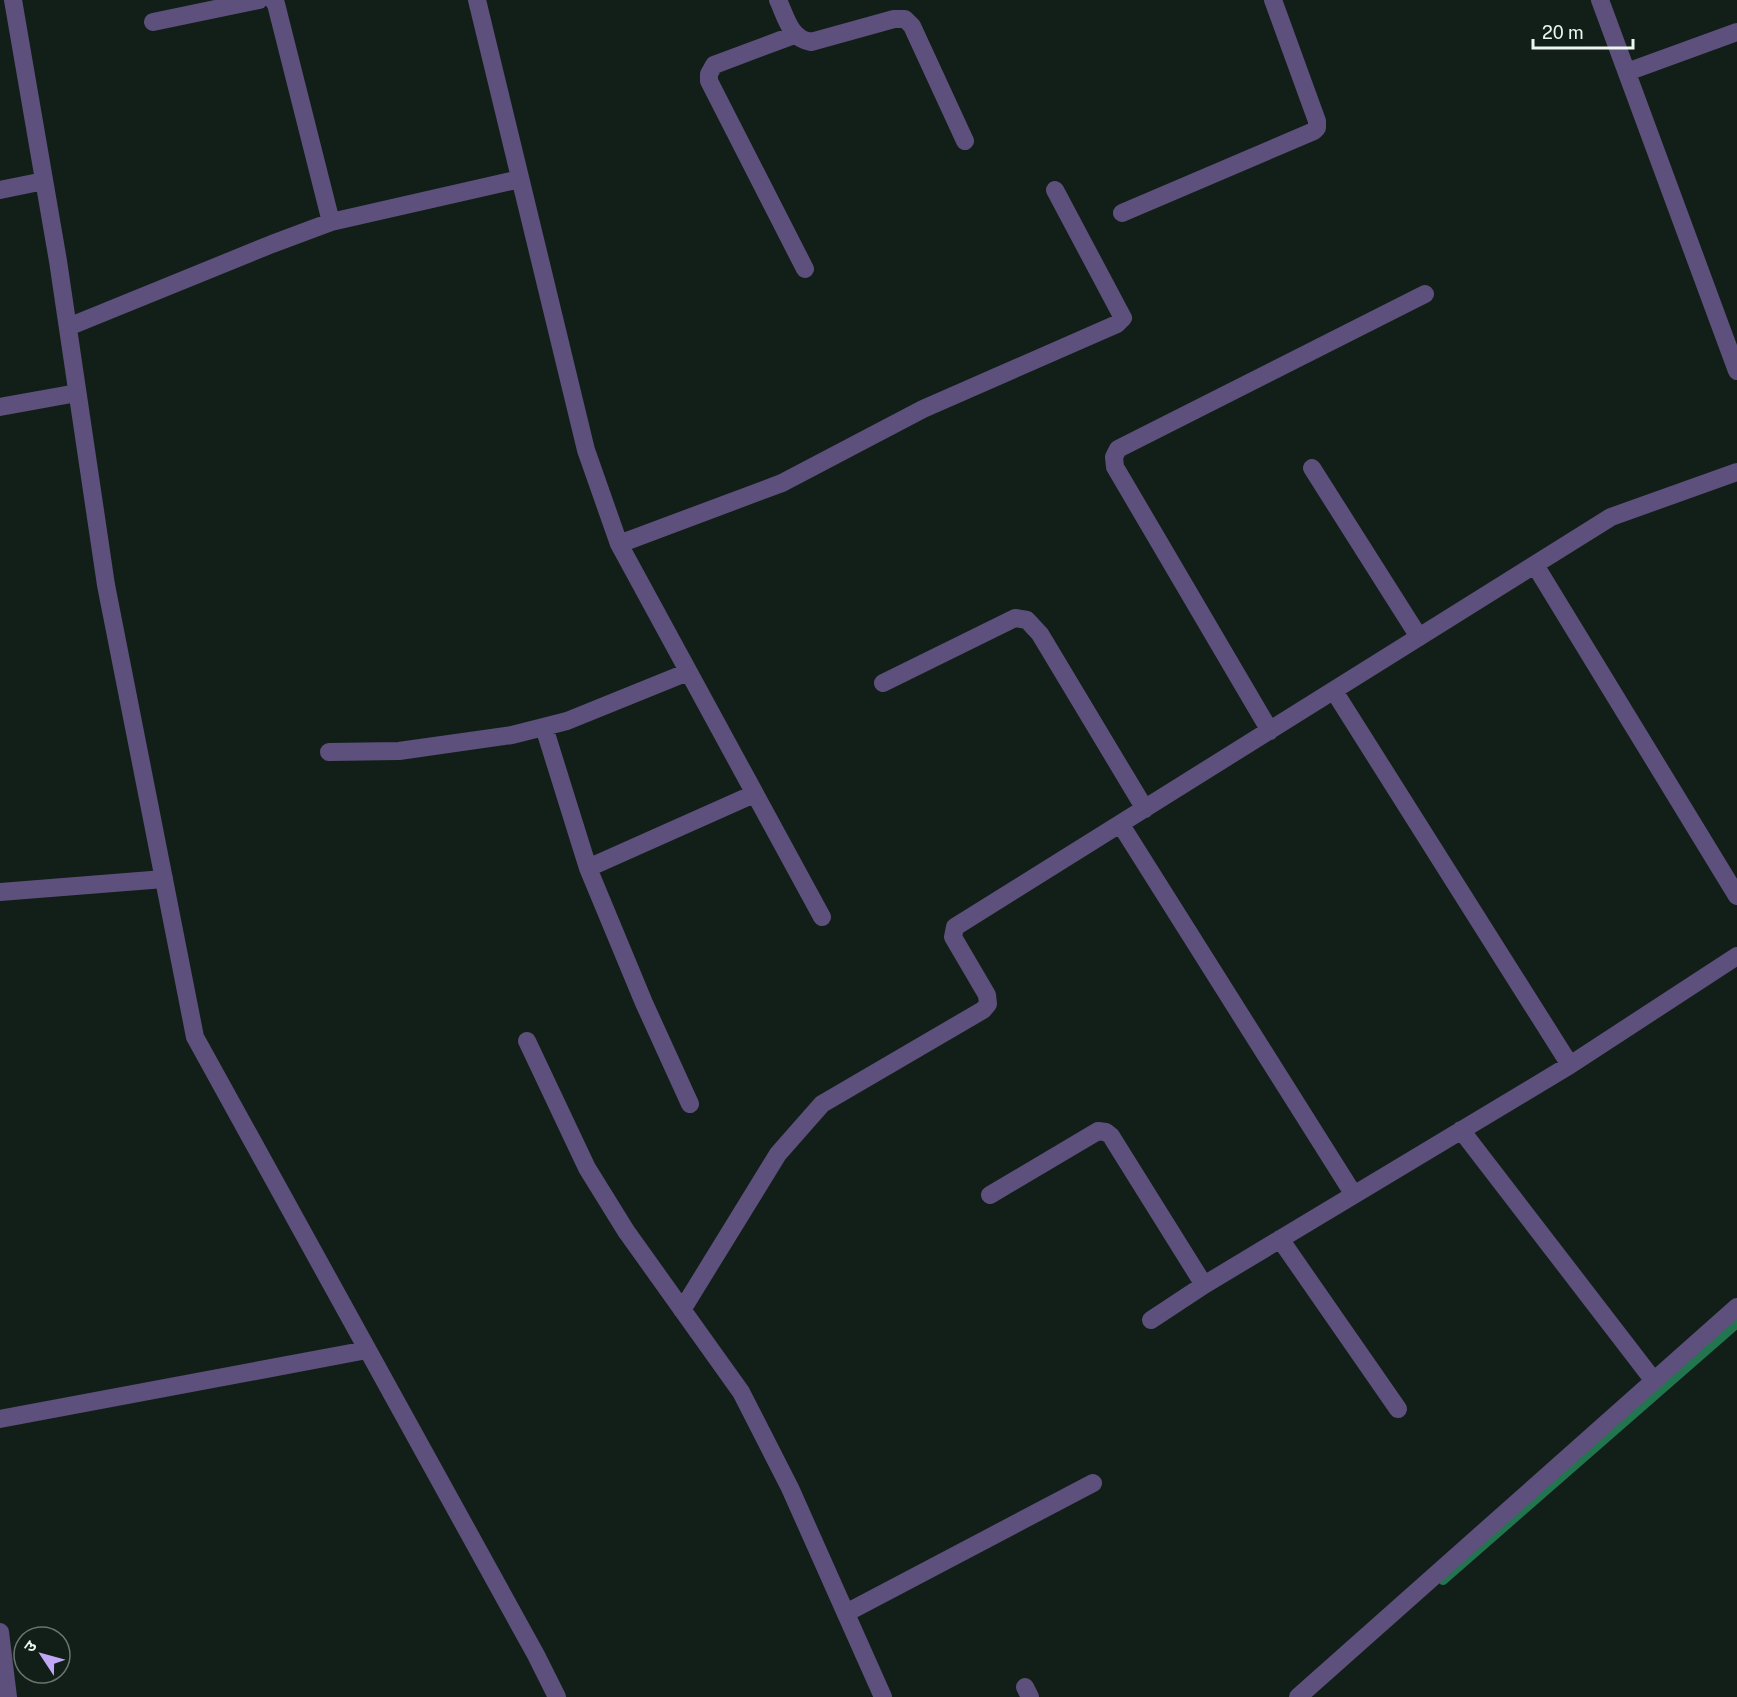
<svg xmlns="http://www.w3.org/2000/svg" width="1737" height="1697" font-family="'Public Sans','Noto Sans Devanagari',sans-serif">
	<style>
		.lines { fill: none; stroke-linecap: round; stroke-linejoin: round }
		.stream { stroke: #22754f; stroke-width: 10 }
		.lane { stroke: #5e507c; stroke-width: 18 }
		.street { stroke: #5e507c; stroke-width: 18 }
	</style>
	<rect width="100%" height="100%" fill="#121f18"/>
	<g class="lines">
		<!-- stream -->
		<path class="stream" d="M1443 1580 1737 1323"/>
		<!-- lane -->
		<path class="lane" d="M0 407 77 393
			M1312 468 1419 637
			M0 892 164 879
			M846 1613 1093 1483
			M1025 1687 1030 1697"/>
		<!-- street -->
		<path class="street" d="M13 0 58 261 106 585 195 1037 536 1655 557 1697
			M273 0 276 4 331 222
			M477 0 586 450 619 544 822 917
			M778 0C786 17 790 39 811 42L894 19H905L912 26 965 141
			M1600 0 1737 371
			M153 22 259 0
			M794 35 714 65 709 74V81L805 269
			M1627 72 1737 32
			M0 190 44 181
			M1122 213 1314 131 1317 128V121L1273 0
			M68 327 272 244 331 222 520 179
			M619 544 782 483 923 409 1117 324 1123 318 1055 190
			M1535 565 1737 896
			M883 683 1015 618 1027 620 1040 634 1145 809
			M1334 691 1570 1065
			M544 727 588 868 644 1003 690 1104
			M1270 731 1115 467 1114 457 1118 449 1425 294
			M329 752 399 751 512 735 567 721 688 672
			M1121 825 1354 1195
			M588 868 754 794
			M527 1041 587 1168 626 1231 741 1392 790 1488 883 1697
			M1461 1130 1654 1381
			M990 1195 1098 1131 1106 1132 1111 1136 1204 1285
			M1280 1239 1398 1409
			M682 1310 778 1154 822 1104 983 1010 988 1004 987 995 953 937 955 927 1611 517 1737 472
			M1151 1320 1204 1285 1570 1065 1737 956
			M0 1419 367 1350
			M0 1632 8 1697
			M1298 1697 1737 1307"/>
	</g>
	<!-- north arrow -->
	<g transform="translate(42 1655) rotate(306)"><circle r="28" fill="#121f18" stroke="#69756e" stroke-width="1.5"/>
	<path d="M0-4.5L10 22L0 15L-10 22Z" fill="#c0a8f4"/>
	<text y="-9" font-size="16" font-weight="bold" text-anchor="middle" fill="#ecf5ef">उ</text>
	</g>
	<!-- scale -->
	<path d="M1533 39v9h100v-9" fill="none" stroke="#ecf5ef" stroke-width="3"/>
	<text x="1542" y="39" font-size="18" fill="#ecf5ef" stroke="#121f18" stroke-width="4.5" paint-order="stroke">20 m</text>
</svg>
